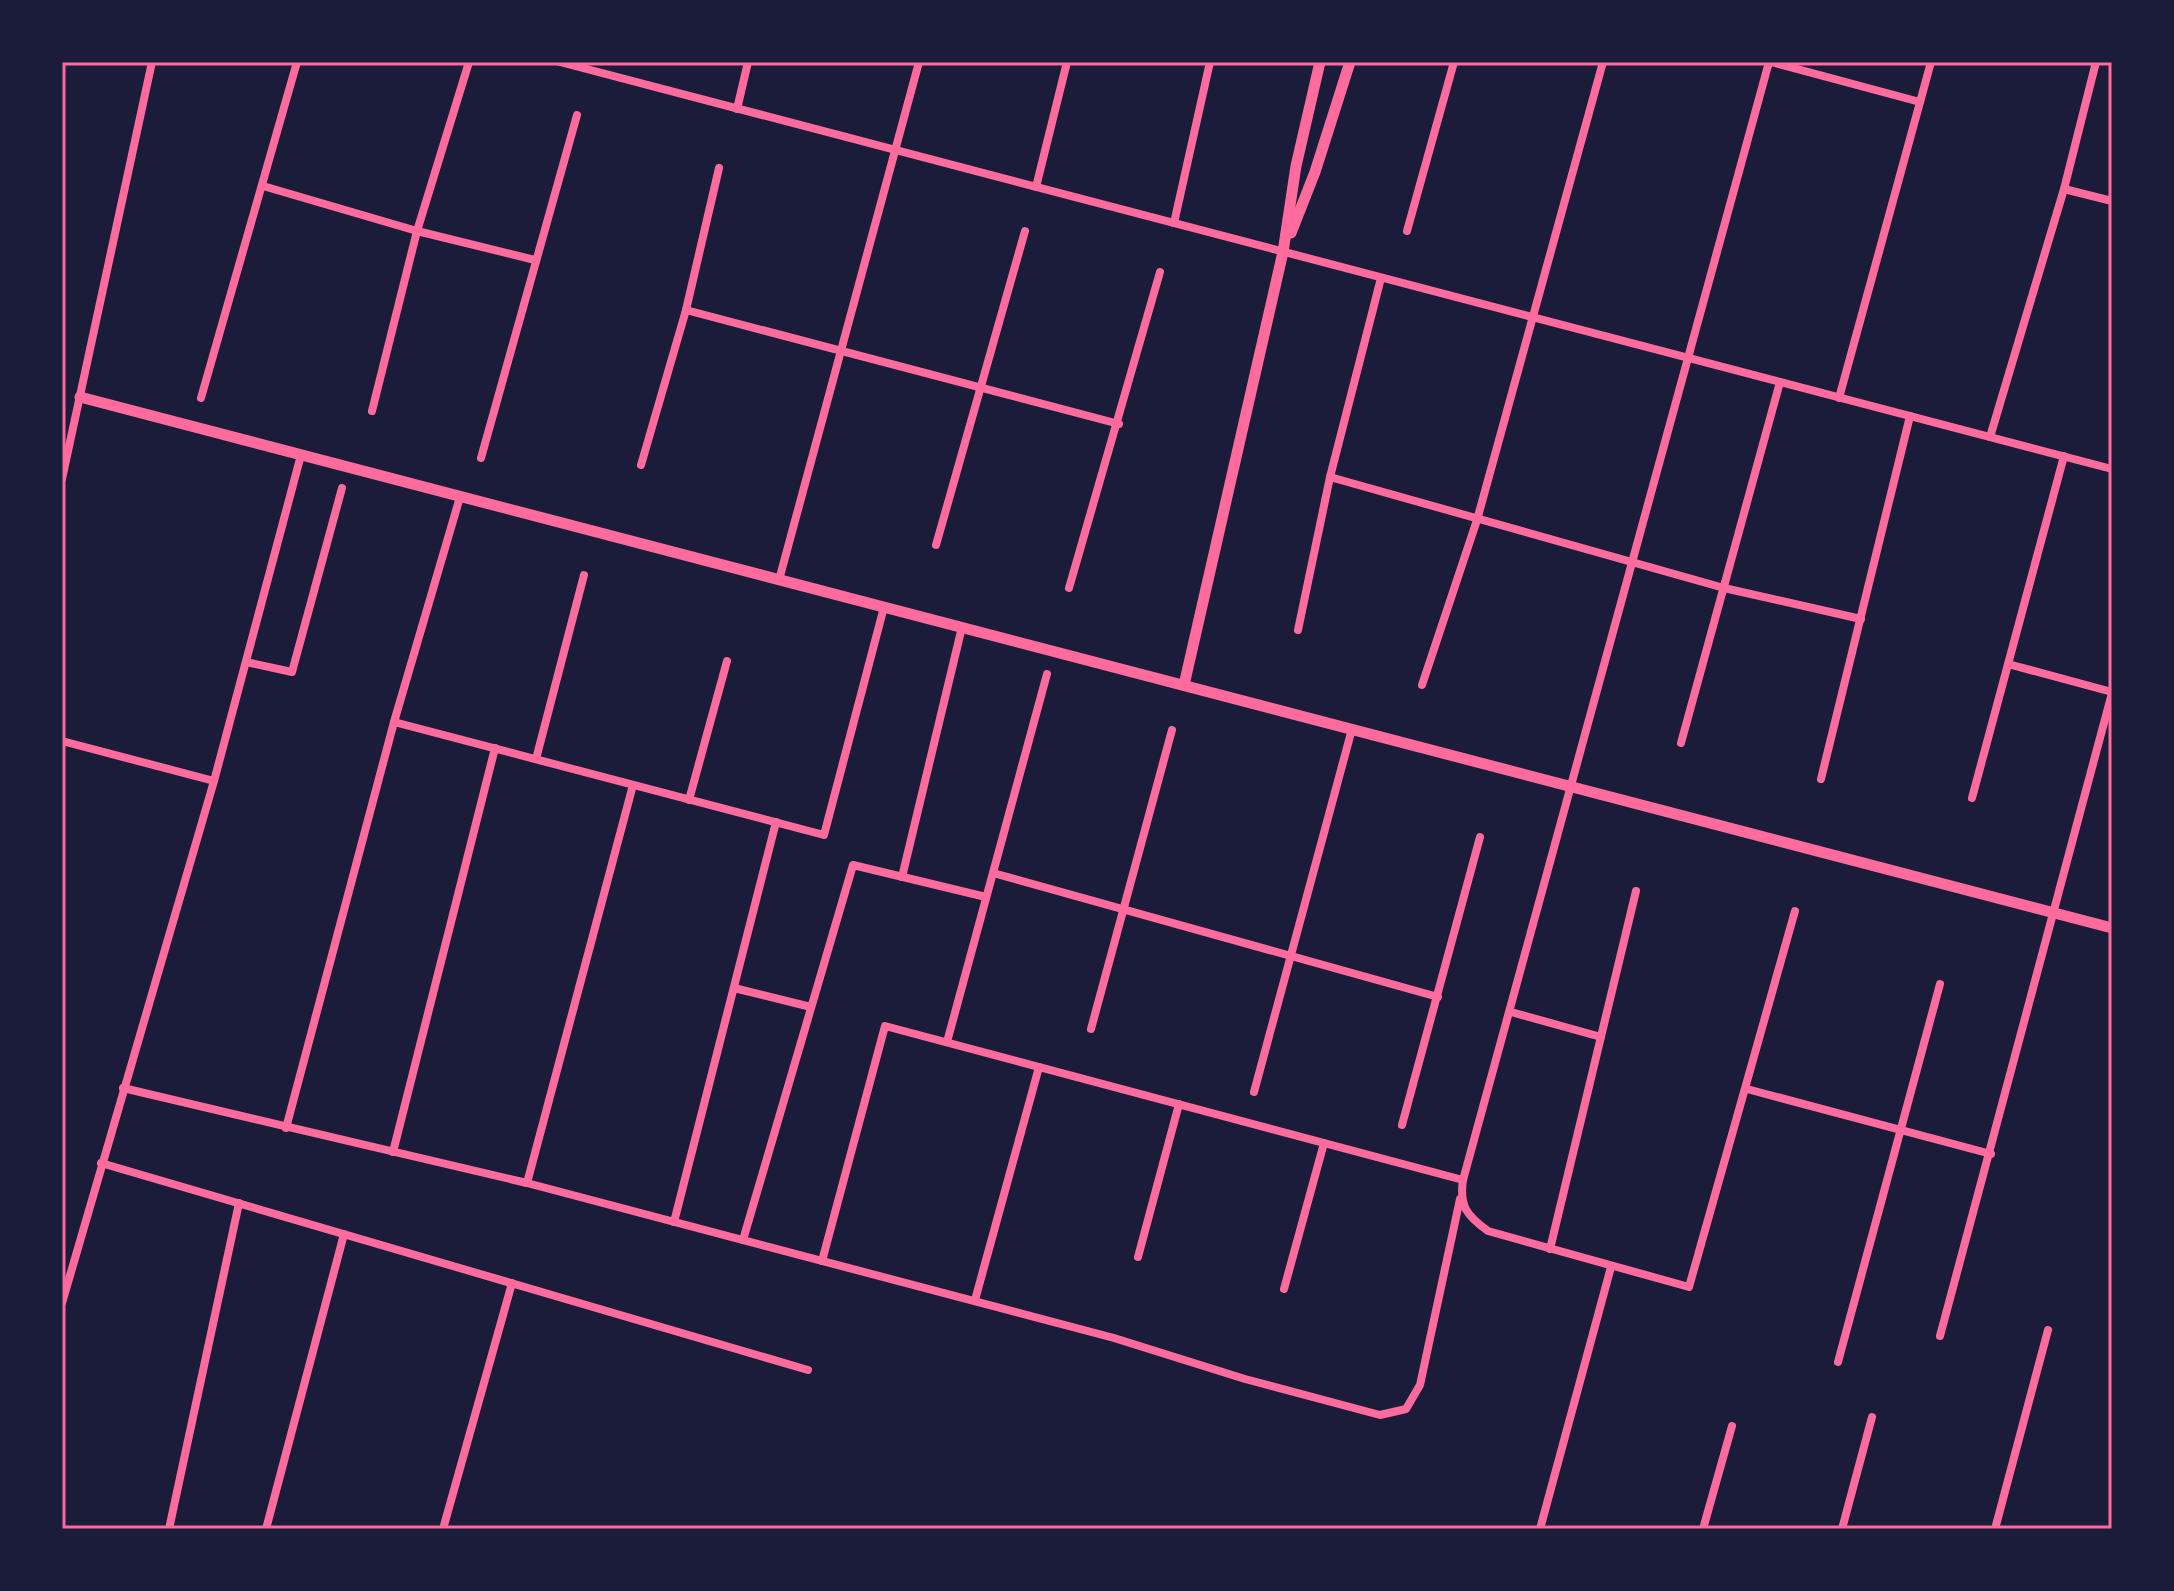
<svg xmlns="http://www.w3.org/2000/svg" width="2174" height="1591" font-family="'IBM Plex Sans',sans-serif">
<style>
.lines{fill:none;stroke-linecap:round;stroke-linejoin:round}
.minor{stroke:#ff6b9d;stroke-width:8}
.tertiary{stroke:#ff6b9d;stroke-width:11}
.neatline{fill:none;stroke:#ff6b9d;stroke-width:3}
</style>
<rect width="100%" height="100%" fill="#1b1b3a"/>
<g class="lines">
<!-- minor -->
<g class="minor">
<polyline points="560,62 2112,469"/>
<path d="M1769 62 1463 1180C1459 1206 1467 1216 1488 1231L1689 1287 1795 911"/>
<polyline points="1771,62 1920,102"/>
<polyline points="737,109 748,62"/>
<polyline points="263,186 417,231 535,260"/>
<polyline points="1036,187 1067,62"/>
<polyline points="2064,189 2112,201"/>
<polyline points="1174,223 1210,62"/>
<polyline points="1407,231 1454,62"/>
<polyline points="686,310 1119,424"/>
<polyline points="201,398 297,62"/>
<polyline points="1839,398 1931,62"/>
<polyline points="372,411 417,231 469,62"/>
<polyline points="1990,437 2064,189 2096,62"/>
<polyline points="481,458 577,115"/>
<polyline points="641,465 686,310 719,168"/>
<polyline points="1330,477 1724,588 1861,619"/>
<polyline points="62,479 152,62"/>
<polyline points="936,545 1025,231"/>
<polyline points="779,580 919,62"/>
<polyline points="1069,588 1160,272"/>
<polyline points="1298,630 1330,477 1381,278"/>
<polyline points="246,662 292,672 342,488"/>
<polyline points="2008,664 2112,692"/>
<polyline points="1422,685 1477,520 1603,62"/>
<polyline points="394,722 824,835 884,607"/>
<polyline points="62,741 214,781"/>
<polyline points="1681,743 1780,382"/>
<polyline points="536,759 584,575"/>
<polyline points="1821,779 1910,416"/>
<polyline points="1972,798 2064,456"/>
<polyline points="689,800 727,661"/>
<polyline points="993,873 1438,997"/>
<polyline points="902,877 962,627"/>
<polyline points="734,988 811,1007"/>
<polyline points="1511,1012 1601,1037"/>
<polyline points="1091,1029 1172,730"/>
<polyline points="947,1042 1047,674"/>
<polyline points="123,1088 527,1183 1114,1338 1245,1379 1380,1415 1406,1409 1420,1385 1460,1199"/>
<polyline points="1747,1089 1991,1154"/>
<polyline points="1254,1092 1352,729"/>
<polyline points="1402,1125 1480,837"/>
<polyline points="286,1128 394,722 460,497"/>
<polyline points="393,1152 495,748"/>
<polyline points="101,1163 808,1370"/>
<polyline points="527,1183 633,785"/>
<polyline points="674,1222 776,822"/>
<polyline points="743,1240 853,865 986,897"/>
<polyline points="1550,1249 1636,891"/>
<polyline points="1138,1257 1179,1104"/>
<polyline points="822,1261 885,1026 1463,1180"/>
<polyline points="1284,1289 1324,1143"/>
<polyline points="975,1300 1039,1067"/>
<polyline points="62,1303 214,781 301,455"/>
<polyline points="1940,1336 2112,693"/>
<polyline points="1838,1362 1940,984"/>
<polyline points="169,1529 239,1203"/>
<polyline points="266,1529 344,1234"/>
<polyline points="443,1529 512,1283"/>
<polyline points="1540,1529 1611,1267"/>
<polyline points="1703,1529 1732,1426"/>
<polyline points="1842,1529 1872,1417"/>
<polyline points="1995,1529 2048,1330"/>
</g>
<!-- tertiary -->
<g class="tertiary">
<polyline points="1291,233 1315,172 1350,62"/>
<polyline points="80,397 2112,928"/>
<polyline points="1184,685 1283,252 1296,166 1320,62"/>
</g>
</g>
<!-- border -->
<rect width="2174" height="1591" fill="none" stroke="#1b1b3a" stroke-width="128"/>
<rect x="64" y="64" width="2046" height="1463" class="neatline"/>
</svg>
